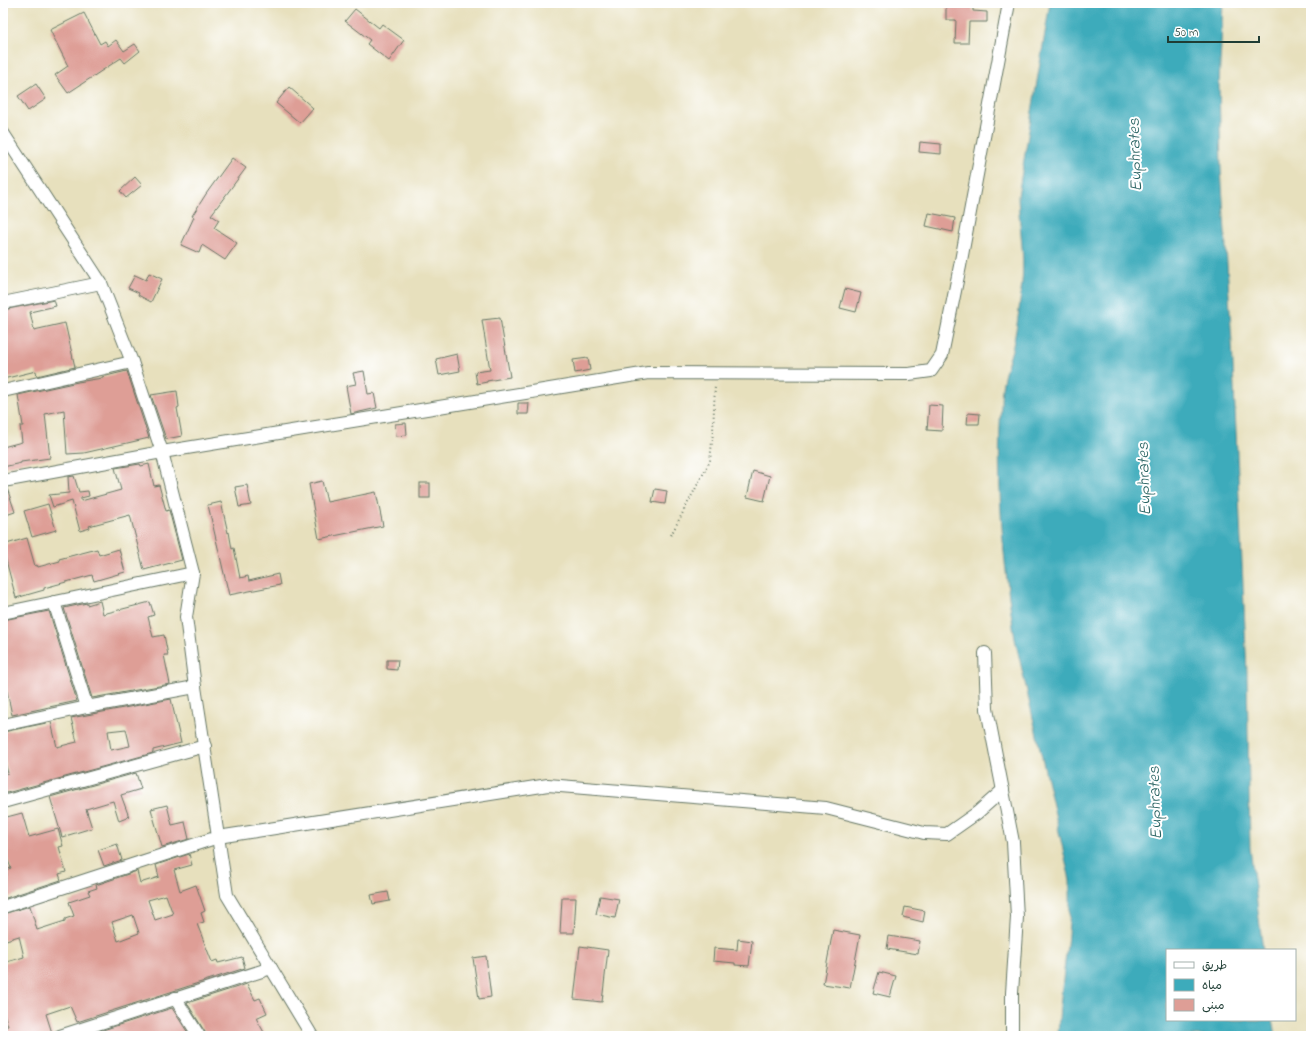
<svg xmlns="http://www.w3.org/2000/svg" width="1314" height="1039" font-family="'Indie Flower','Playpen Sans Arabic',sans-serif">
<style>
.water{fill:#3dabbb;stroke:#2e7478}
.building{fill:#de9e96;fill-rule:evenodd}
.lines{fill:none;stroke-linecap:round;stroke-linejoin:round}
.minor-casing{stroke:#657664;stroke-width:14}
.path{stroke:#657664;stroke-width:2;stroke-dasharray:1 3;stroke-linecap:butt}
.minor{stroke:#fff;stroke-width:12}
.labels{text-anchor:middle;stroke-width:4;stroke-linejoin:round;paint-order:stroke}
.water-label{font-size:17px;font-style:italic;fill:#2a6463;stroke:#fff}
</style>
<rect width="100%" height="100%" fill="#fff"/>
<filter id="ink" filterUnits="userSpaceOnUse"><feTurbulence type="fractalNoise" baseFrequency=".025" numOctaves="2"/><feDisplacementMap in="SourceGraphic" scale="8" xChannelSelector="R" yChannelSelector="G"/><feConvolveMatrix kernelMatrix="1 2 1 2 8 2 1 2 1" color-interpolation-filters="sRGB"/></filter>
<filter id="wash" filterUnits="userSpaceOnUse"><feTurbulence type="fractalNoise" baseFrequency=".012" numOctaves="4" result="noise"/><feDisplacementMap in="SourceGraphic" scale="16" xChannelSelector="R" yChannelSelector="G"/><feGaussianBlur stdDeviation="0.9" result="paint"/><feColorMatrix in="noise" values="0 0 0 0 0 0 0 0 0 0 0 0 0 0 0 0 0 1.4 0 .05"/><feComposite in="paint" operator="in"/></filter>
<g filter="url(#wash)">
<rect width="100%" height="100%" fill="#e7e0bd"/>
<!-- water -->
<path class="water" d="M1050 3H1223L1219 84 1221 169 1232 343 1247 673 1250 848 1263 950H1167V1020H1273L1276 1036H1058C1060 984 1072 932 1070 880L1015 639C1003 562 996 483 1001 406 1001 395 1002 383 1005 373 1008 362 1012 352 1014 341 1018 322 1020 302 1022 283 1025 254 1019 225 1018 196Z"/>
<g id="blocks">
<!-- building -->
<g class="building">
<polygon points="949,3 973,3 973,11 987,12 987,22 969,22 968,43 955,43 956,20 946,20 946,4"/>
<polygon points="355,9 379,28 382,24 404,40 389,61 367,44 370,40 345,21"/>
<polygon points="84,13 100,44 105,41 108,46 116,40 124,51 135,44 140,51 125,63 121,58 68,93 55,75 68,66 50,30"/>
<polygon points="36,84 46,99 28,111 18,96"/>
<polygon points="289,87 313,108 300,123 276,103"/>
<polygon points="920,142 941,144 941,154 919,152"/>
<polygon points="232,158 246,168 211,215 219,220 214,228 237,243 225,260 202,245 199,253 181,245 194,217 192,216 206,194"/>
<polygon points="135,177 142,185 126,198 120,191"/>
<polygon points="929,213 955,218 953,232 926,226"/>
<polygon points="149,273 162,279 151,302 138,295 139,293 128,288 135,275 146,280"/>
<polygon points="845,289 861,293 856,312 840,308"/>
<polygon points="54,300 56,306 30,312 34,330 65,323 75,367 37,376 36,371 3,379 3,310"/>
<polygon points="500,318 510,377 487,381 487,382 477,384 475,372 490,370 482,320"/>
<polygon points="457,354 460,371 439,375 436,359"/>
<polygon points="588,358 590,370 575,373 573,360"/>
<polygon points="127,371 149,438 84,453 67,454 64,410 45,414 50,458 21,462 21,463 3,467 3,447 22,442 20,426 23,426 18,395 78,382 102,378 102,377"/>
<polygon points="364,371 368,394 374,393 377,408 351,414 346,386 356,384 353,373"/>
<polygon points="177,391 179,407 177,408 182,436 166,439 151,395"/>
<polygon points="518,403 529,403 528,414 518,414"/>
<polygon points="929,405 943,406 942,431 927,430"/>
<polygon points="968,413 980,414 979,424 967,424"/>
<polygon points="406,423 407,435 396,436 395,424"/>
<polygon points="140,464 141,466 149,464 154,486 159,485 166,511 169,510 182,560 144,570 130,515 89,526 90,528 80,531 72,501 53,507 49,495 69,493 68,477 74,476 79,492 88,491 89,496 81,498 81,501 121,490 115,468"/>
<polygon points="753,471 770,476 764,501 747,497"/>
<polygon points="322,481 327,502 376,492 383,526 319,539 309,484"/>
<rect x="420" y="483" width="10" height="15"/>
<polygon points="247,485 251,505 239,507 235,487"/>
<polygon points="3,488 7,488 15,512 3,516"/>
<polygon points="655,489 667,491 665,504 652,502"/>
<polygon points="221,502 228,533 229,532 232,549 234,548 240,578 248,576 249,581 278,574 280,585 229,595 208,505"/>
<polygon points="48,504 56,530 32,537 24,511"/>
<polygon points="27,538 35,566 37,565 38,567 60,561 59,559 97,549 99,555 119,549 125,572 94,581 92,575 44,588 44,590 16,598 3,549 3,545"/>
<polygon points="100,601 103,614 150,602 154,615 148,617 153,637 164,635 168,655 164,655 170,684 92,698 64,608 87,603 87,605"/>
<polygon points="49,611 77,701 12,715 7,691 3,692 3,620"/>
<polygon points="387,660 398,660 397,670 387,669"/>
<path d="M171 699 181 743 153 750V753L3 794V774L8 773 3 756V732L51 722 57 747 77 742 71 718ZM126 729 130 746 111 750 108 731Z"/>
<polygon points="136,773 141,789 121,795 129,817 119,821 113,801 86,809 92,828 62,837 50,797"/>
<polygon points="167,805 172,825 185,822 189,839 162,847 151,809"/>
<polygon points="22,813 29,837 58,829 63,846 59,847 66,872 59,874 61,880 3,899 3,877 7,875 6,870 11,868 3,848 3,818"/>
<polygon points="117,844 122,860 104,866 98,850"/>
<path d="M189 854 192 865 174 870 180 891 196 885 205 911 201 913 204 922 197 924 212 962 217 960 218 963 242 957 245 968 77 1022 70 1006 46 1014 53 1036H3V1027L8 1026 3 1010V963L24 957 19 936 3 941V914L30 906 37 930 65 921V919L74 916 69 902 90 895 88 891 97 888 96 885 137 871 140 883 159 877 156 865ZM166 895 173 914 155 920 148 900ZM133 915 139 933 118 941 112 922Z"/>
<polygon points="388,892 390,901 373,904 371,895"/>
<polygon points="600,896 619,899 615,918 596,914"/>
<polygon points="562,898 576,898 574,933 560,933"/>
<polygon points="905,907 925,911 923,922 903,917"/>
<polygon points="833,930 860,935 850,988 823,984"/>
<polygon points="889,936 920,941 918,954 887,949"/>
<polygon points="738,939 752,941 749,966 735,965 735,963 713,961 714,948 737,950"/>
<polygon points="580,946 608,950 602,1002 574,999"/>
<polygon points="486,956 491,997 479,999 473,958"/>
<polygon points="879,972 896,976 890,997 873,993"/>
<polygon points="247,984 255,1000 260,998 267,1013 256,1018 266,1036 206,1036 205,1032 187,1003"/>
<polygon points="172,1008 190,1036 84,1036"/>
</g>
</g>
</g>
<g filter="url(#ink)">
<use href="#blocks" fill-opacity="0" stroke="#657664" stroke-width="1"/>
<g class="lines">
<!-- minor casing -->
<g class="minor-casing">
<g id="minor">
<polyline points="3,133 101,283 132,362 162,452 193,573 186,617 195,687 227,895 312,1036"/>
<polyline points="3,303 101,283"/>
<polyline points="3,391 132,362"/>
<polyline points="3,481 162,452 648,373 909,374 931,371 942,355 960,266 1009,3"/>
<polyline points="54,602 87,707"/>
<polyline points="3,613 193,573"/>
<polyline points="985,653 987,709 1013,842 1017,917 1012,993 1012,1036"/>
<polyline points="3,725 87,707 195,687"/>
<polyline points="3,802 205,746"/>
<polyline points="3,907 218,837 548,785 826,808 924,833 947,834 977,813 1003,790"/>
<polyline points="175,998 199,1036"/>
<polyline points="60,1036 271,968"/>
</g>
</g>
<!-- path -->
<polyline class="path" points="671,535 710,461 713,432 715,385"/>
<!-- minor -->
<use href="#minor" class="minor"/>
</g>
</g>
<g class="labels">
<!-- water labels -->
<g class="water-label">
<text transform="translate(1134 155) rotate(-92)" y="6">Euphrates</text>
<text transform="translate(1143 479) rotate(-92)" y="6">Euphrates</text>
<text transform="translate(1154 803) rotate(-92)" y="6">Euphrates</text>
</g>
</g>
<!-- margin -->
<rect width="1314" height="1039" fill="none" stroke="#fff" stroke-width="16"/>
<!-- legend -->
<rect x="1166" y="949" width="130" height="72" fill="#ffffff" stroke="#a5b1ae"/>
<rect x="1174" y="962" width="20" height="6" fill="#ffffff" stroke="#a5b1ae"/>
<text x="1202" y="969" font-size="12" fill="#1f3d34">طريق</text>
<rect x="1174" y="979" width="20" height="12" fill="#3dabbb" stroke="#a5b1ae"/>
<text x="1202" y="989" font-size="12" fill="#1f3d34">مياه</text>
<rect x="1174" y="999" width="20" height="12" fill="#de9e96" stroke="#a5b1ae"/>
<text x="1202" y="1009" font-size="12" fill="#1f3d34">مبنى</text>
<!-- scale -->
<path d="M1168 36v6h91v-6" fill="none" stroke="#1f3d34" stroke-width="2"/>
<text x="1174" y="36" font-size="12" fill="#1f3d34" stroke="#ffffff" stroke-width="3" paint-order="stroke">50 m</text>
</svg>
